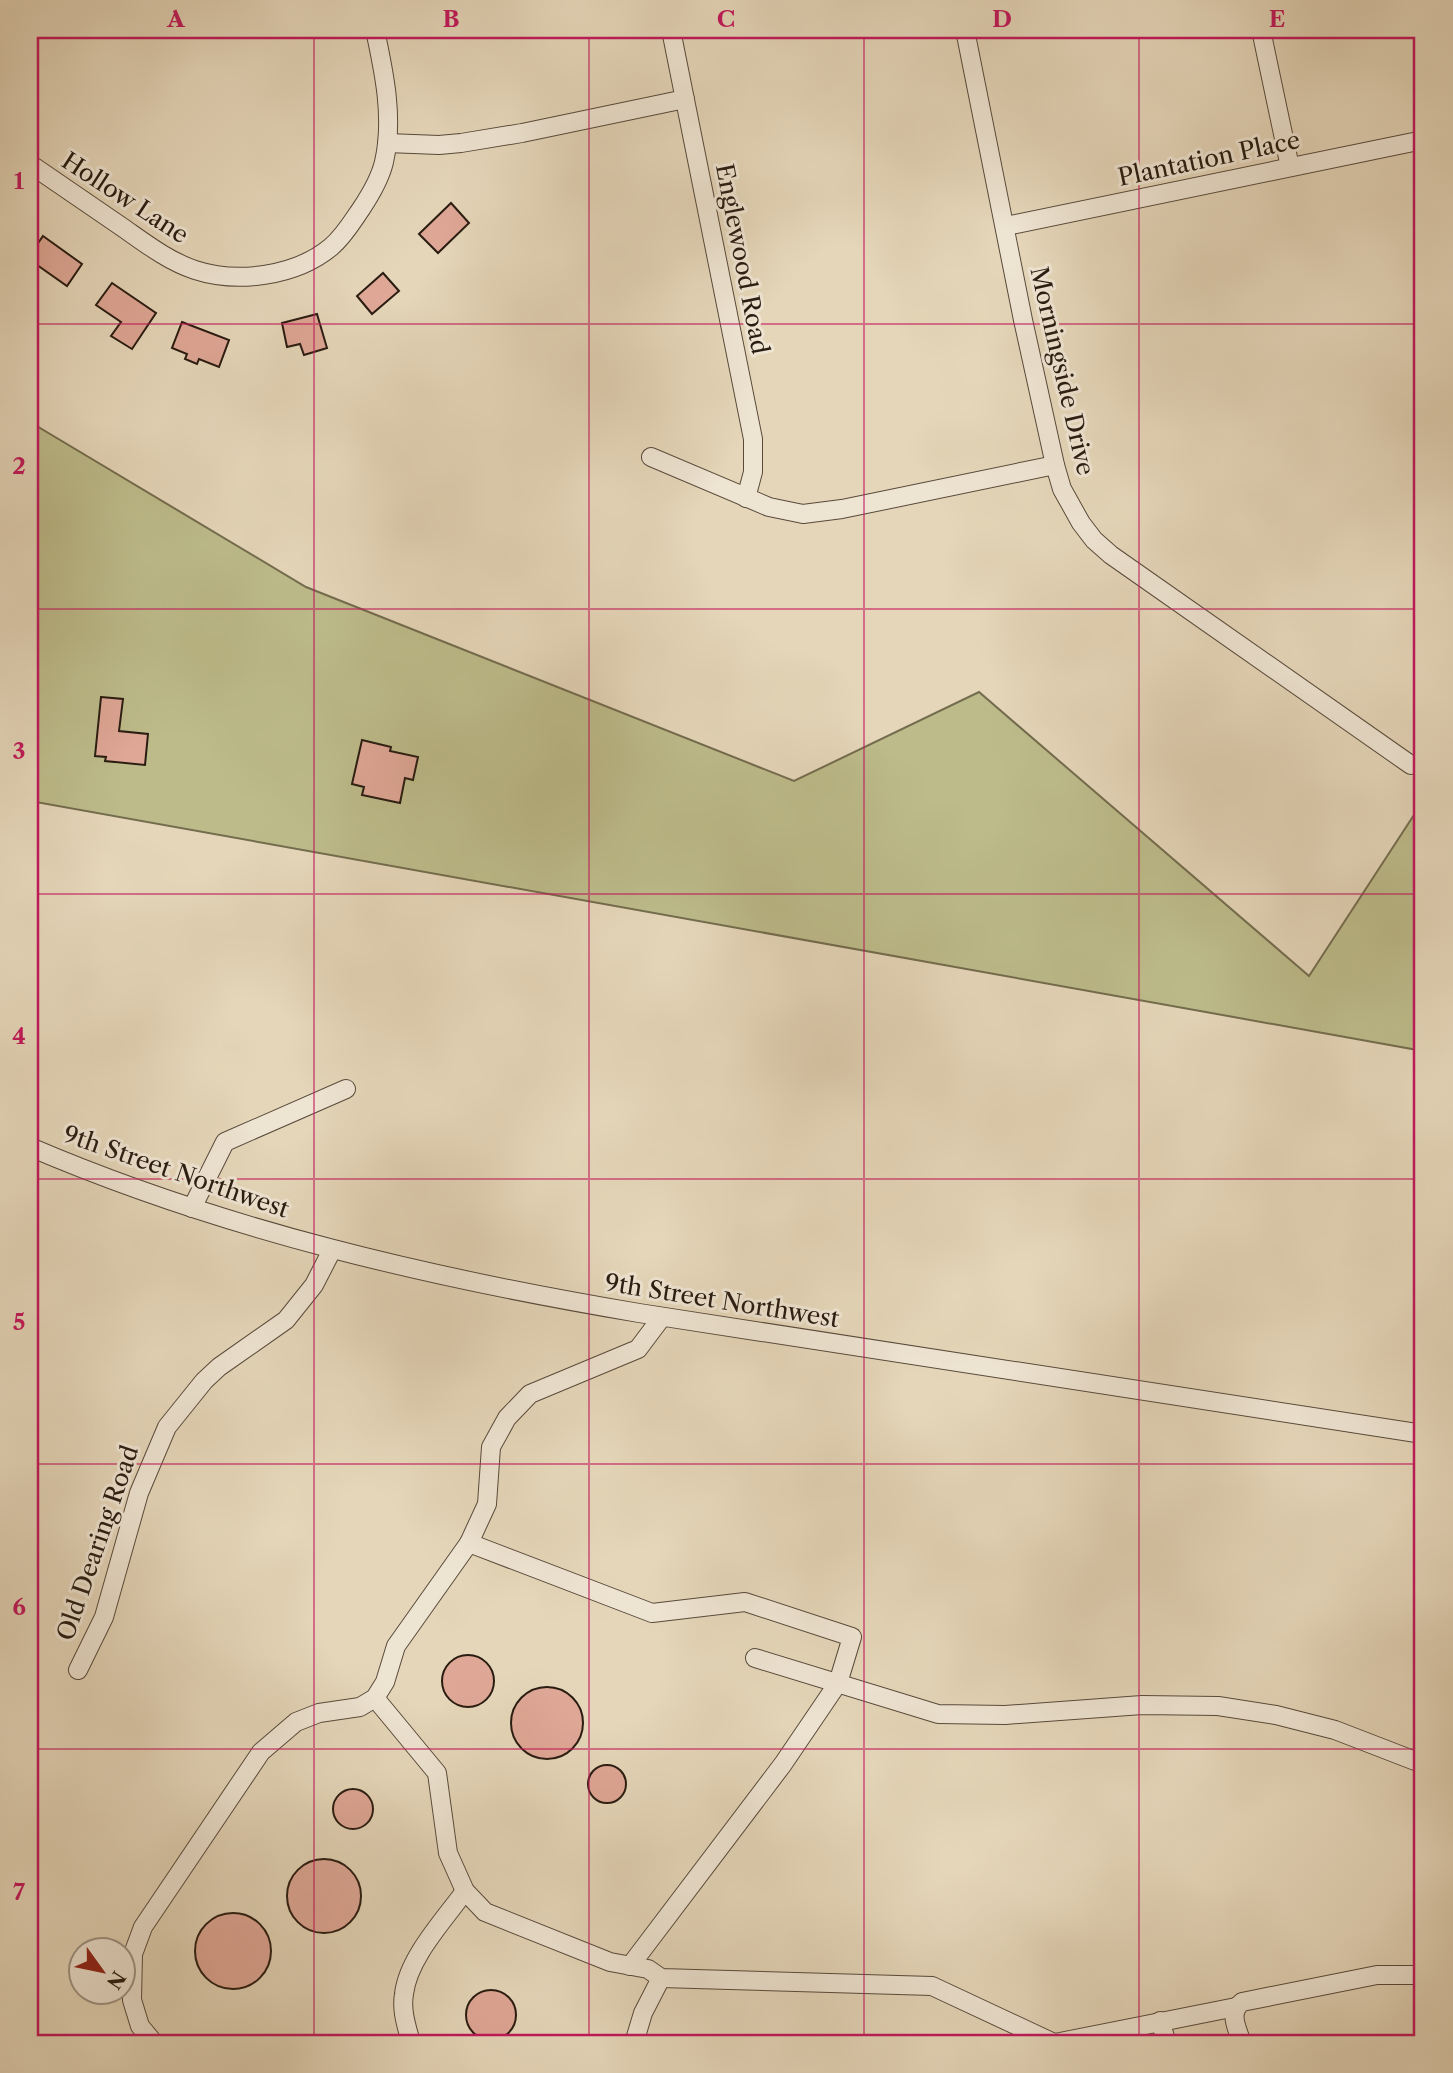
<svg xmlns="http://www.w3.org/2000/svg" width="1453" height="2073" font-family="'Libre Caslon Text',serif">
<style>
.green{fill:#bdbb8a;stroke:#736c4e;stroke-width:2}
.building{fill:#dfa796;stroke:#291c11;stroke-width:2}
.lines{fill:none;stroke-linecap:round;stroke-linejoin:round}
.minor-casing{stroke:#584a3b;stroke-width:20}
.minor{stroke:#eee4d2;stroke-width:18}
.grid{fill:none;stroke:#c2185b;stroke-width:2;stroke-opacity:0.55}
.labels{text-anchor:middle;stroke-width:6;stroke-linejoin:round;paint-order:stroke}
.street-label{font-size:24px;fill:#291c11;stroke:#eee4d2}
.neatline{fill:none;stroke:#c2185b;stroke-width:2.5}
.grid-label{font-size:23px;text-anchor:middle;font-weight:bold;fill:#c2185b}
</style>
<rect width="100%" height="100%" fill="#e5d6b9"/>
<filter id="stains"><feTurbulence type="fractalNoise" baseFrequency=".00286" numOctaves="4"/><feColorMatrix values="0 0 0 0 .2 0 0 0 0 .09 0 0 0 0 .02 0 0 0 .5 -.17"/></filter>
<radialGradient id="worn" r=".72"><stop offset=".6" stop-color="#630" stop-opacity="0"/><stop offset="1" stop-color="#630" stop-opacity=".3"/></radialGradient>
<!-- green -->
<polygon class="green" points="30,422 306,587 794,781 979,692 1309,976 1423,801 1423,1051 30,801"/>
<!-- building -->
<g class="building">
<polygon points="451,203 469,223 438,253 419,234"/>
<polygon points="43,236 82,264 67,286 30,260 30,255"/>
<polygon points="383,273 399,291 372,314 357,296"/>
<polygon points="112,283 156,313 132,349 111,336 121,322 96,305"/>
<polygon points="317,314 327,348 304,355 300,344 287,347 282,323"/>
<polygon points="182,322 229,340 219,367 199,359 197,364 185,359 187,354 172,348"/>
<polygon points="101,697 123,699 119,731 148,734 145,765 105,761 106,757 95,756"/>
<polygon points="362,740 391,747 390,751 418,757 413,780 405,778 400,803 362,795 364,787 352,784"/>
<circle cx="468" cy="1681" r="26"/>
<circle cx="547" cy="1723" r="36"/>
<circle cx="607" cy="1784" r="19"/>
<circle cx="353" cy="1809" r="20"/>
<circle cx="324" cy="1896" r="37"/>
<circle cx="233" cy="1951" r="38"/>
<circle cx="491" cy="2015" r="25"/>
<polygon points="918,2037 926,2039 930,2043 908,2043"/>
</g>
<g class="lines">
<!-- minor casing -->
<g class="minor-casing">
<g id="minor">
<polyline points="671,30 753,439 753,472 746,498"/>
<polyline points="965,30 1023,320 1055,465 1062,489 1081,523 1094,540 1111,555 1411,765"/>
<polyline points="1261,30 1290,167"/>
<polyline points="387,143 439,145 461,143 522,133 685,99"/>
<path d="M30 164C61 185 91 206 122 227 145 243 168 261 195 270 238 284 296 276 331 247 344 236 352 222 361 209 371 194 380 179 384 162 394 118 384 72 375 30"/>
<polyline points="1006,226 1423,140"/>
<polyline points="651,457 769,507 803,514 842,509 1055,465"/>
<path d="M30 1147C224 1230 431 1278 639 1313L1423 1434"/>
<polyline points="192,1208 225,1142 346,1089"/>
<polyline points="469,1543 487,1504 491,1447 507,1418 530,1394 638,1349 662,1317"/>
<polyline points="755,1658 938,1714 1005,1715 1142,1705 1218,1706 1276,1715 1335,1730 1423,1764"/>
<polyline points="78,1670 104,1617 139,1493 167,1427 204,1381 219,1367 286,1320 314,1285 332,1250"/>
<polyline points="375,1698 437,1773 448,1853 465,1891 485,1912 610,1962 648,1969 661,1978 932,1986 1054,2043"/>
<polyline points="1160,2021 1167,2043"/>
<polyline points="154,2043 140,2026 132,2000 133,1954 143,1927 261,1752 296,1722 319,1713 360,1707 375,1698 385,1682 396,1646 469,1543 652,1613 745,1602 852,1637 838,1683 783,1764 630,1966"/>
<path d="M411 2043C407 2027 401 2011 404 1994 408 1958 444 1920 465 1891"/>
<polyline points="634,2043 643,2013 661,1978"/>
<polyline points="1055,2043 1236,2007"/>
<path d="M1242 2043C1237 2028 1228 2013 1242 2002L1377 1975H1423"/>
</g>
</g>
<!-- minor -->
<use href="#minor" class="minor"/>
</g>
<!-- grid -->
<path class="grid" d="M314 30V2043M589 30V2043M864 30V2043M1139 30V2043M30 324H1423M30 609H1423M30 894H1423M30 1179H1423M30 1464H1423M30 1749H1423"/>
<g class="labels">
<!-- street labels -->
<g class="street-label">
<text transform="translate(1209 159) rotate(-12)" y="8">Plantation Place</text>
<text transform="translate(125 198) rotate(33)" y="8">Hollow Lane</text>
<text transform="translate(742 259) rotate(79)" y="8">Englewood Road</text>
<text transform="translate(1062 371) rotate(77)" y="8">Morningside Drive</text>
<text transform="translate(176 1172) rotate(19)" y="8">9th Street Northwest</text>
<text transform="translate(722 1301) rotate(9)" y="8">9th Street Northwest</text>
<text transform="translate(98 1543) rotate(-71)" y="8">Old Dearing Road</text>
</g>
</g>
<!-- margin -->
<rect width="1453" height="2073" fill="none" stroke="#e5d6b9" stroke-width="77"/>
<!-- north arrow -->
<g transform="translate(102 1971) rotate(123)"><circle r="33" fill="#eee4d2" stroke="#9f9485" stroke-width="2"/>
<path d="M0-5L12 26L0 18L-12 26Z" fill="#8f2418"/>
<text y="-10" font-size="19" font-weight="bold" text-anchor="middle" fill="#291c11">N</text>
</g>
<rect x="38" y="38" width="1376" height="1997" class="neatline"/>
<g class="grid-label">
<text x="176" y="27">A</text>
<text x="451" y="27">B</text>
<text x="726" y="27">C</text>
<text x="1002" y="27">D</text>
<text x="1277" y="27">E</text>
<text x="19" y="189">1</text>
<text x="19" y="474">2</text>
<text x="19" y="759">3</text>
<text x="19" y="1044">4</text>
<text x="19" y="1330">5</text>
<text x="19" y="1615">6</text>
<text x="19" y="1900">7</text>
</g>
<rect width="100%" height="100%" filter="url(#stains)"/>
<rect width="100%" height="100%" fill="url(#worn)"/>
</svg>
